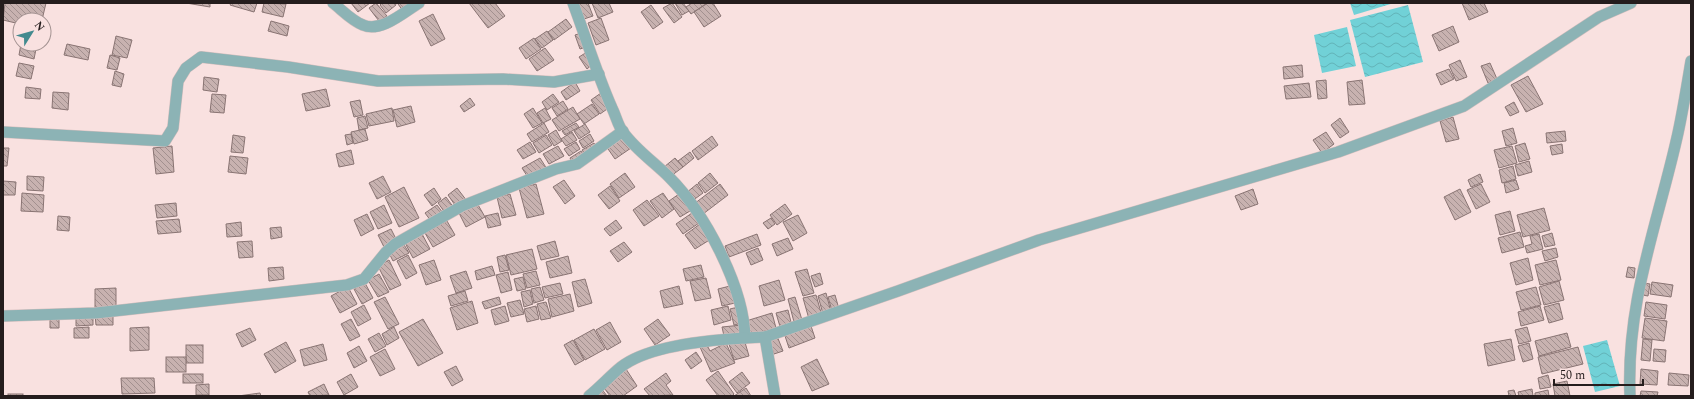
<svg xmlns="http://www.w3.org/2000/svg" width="1694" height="399" font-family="Spectral,serif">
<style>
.water{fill:url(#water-waves)}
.building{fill:url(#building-back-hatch);stroke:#897473}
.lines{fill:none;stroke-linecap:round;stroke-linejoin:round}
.minor-casing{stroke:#d3bebd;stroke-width:12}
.minor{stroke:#8cb3b5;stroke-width:11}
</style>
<defs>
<pattern id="water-waves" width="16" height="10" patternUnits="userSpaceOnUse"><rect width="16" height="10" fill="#71d1d7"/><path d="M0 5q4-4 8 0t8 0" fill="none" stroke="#62b3b8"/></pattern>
<pattern id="building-back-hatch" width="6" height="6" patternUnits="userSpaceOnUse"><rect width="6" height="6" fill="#c8b2b0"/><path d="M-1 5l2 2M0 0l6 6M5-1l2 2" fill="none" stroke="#a2908f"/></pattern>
</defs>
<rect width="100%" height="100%" fill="#f9e1e0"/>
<!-- water -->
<g class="water">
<polygon points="1350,3 1394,3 1354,15"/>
<polygon points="1408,5 1423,62 1365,77 1350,20"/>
<polygon points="1347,27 1356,66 1322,73 1314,35"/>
<polygon points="1607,340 1620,386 1595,392 1583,346"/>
</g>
<!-- building -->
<g class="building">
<polygon points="5,3 46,3 42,20 20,20 20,24 3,20"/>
<polygon points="186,3 210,3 210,7"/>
<polygon points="231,3 257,3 254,12 230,5"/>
<polygon points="264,3 286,4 283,17 262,12"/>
<polygon points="351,3 370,3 358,12"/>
<polygon points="376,3 387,16 379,21 369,8"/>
<polygon points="382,3 395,3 396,5 386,13 380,5"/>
<polygon points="400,3 413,3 403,11 398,4"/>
<polygon points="469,3 495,3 505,16 488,28"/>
<polygon points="578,3 588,3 593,16 584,19"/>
<polygon points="592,3 609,3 613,12 598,18"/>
<polygon points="672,3 682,17 674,23 663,8"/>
<polygon points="675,3 683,3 689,11 682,15"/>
<polygon points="692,3 707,3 691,14 686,7"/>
<polygon points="708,3 713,3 721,16 704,27 694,12"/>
<polygon points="1462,3 1484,3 1488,12 1469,20"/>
<polygon points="651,5 663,22 653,29 641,12"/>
<polygon points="433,14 445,39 431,46 419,21"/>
<polygon points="601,18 609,40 596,45 588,23"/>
<polygon points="566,19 572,27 554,40 548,32"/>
<polygon points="271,21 289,26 287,36 268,31"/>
<polygon points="1453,26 1459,42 1439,51 1432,35"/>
<polygon points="547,31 553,40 542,48 535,39"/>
<polygon points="581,33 586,47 580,49 575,35"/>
<polygon points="116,36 132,40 127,58 112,55"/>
<polygon points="534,38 541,49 526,59 519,48"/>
<polygon points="21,44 37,44 34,59 19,55"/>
<polygon points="67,44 90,49 88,60 64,55"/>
<polygon points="545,48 554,60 537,71 529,59"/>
<polygon points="587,52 594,63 587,69 579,57"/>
<polygon points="110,55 120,58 117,70 107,68"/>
<polygon points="1460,60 1467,77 1456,81 1449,65"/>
<polygon points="19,63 34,66 31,79 16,76"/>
<polygon points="1490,63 1497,79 1488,83 1481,66"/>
<polygon points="1302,65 1303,77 1284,79 1283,67"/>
<polygon points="1449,69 1454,79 1441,85 1436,74"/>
<polygon points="115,71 124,74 121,87 112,85"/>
<polygon points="1528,76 1543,104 1526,112 1511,85"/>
<polygon points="204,77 219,79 217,92 203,90"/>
<polygon points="1326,80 1327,98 1318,99 1316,81"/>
<polygon points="1362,80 1365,104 1349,105 1347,82"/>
<polygon points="575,82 580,91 566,100 561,92"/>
<polygon points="1309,83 1311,97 1286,99 1284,86"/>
<polygon points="26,87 41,89 40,99 25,98"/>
<polygon points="326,89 330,106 306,111 302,94"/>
<polygon points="53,92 69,93 68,110 52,108"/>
<polygon points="601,93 610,107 600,114 591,100"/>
<polygon points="212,94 226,95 224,113 210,112"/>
<polygon points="553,94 559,102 547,110 542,102"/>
<polygon points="470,98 475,105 464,112 460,106"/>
<polygon points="360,100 363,115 354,117 350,102"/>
<polygon points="563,101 568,109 557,116 552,108"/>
<polygon points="1514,102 1519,112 1510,116 1505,107"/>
<polygon points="592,104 599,114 584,124 577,114"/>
<polygon points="411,106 415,122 397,127 393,110"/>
<polygon points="573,107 580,119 559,131 552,120"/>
<polygon points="392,108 394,121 369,126 366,114"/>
<polygon points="533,108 542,123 533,128 524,114"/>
<polygon points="545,108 551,119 543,123 537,113"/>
<polygon points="365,116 368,128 359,130 357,118"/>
<polygon points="1453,117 1459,139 1446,142 1440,121"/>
<polygon points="1340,118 1349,132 1340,138 1331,125"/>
<polygon points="544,123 549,132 532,142 527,134"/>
<polygon points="576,123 579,127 565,135 562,131"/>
<polygon points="585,124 590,132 579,139 574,131"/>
<polygon points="1513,128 1517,143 1506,146 1502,131"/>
<polygon points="365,129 368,140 354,144 351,132"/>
<polygon points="556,130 562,141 554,146 548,135"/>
<polygon points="1565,131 1566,141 1547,143 1546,133"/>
<polygon points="572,132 577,140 566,146 561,139"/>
<polygon points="1326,132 1334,144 1322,153 1313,140"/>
<polygon points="351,134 353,143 347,145 345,135"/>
<polygon points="590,134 594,141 583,148 579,141"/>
<polygon points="233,135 245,137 243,153 231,152"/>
<polygon points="546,135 552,145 539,153 533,143"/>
<polygon points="622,135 631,148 615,159 606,146"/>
<polygon points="712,136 718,145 698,160 692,151"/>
<polygon points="530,142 536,152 523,159 517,150"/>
<polygon points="576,142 580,149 569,156 564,149"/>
<polygon points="594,143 597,149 586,156 582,150"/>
<polygon points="1525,143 1530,159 1519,162 1515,146"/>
<polygon points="1562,144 1563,153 1552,155 1550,146"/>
<polygon points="172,146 174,172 156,174 153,148"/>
<polygon points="558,146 564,156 549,164 543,154"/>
<polygon points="1512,146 1517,163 1499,168 1494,150"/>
<polygon points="3,148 9,148 7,166 3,166"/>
<polygon points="351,150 354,164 339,167 336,154"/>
<polygon points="581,151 585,157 573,164 570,158"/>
<polygon points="690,152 694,158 683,167 678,161"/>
<polygon points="230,156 248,158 246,174 228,172"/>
<polygon points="540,158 547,169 529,179 522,168"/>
<polygon points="675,158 683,167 671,176 664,167"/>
<polygon points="1529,161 1532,172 1518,176 1515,165"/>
<polygon points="1513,166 1516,179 1502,183 1499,170"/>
<polygon points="625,173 635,187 619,198 610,184"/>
<polygon points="710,173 718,183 705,193 698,183"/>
<polygon points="1480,174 1483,182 1471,187 1468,180"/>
<polygon points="27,176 44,177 43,191 27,190"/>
<polygon points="383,176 391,192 377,199 369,183"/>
<polygon points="564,180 575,196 565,204 553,187"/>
<polygon points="1516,180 1519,189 1506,193 1504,183"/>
<polygon points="3,181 16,182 15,195 3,195"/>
<polygon points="536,184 544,214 527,218 519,188"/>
<polygon points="697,184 703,193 692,201 686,193"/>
<polygon points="720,184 728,195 703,214 694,204"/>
<polygon points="1481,184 1490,202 1476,209 1467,190"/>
<polygon points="610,186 620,201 609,209 598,195"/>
<polygon points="404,187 419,218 399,227 385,197"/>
<polygon points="434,188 441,199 432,206 424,195"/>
<polygon points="457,188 467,201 457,208 448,195"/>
<polygon points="1253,189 1258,204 1241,210 1235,196"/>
<polygon points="1460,189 1471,212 1455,220 1444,197"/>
<polygon points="22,193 44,195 43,212 21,211"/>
<polygon points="663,193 674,209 662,218 650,201"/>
<polygon points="510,194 516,215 502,218 497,197"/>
<polygon points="679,194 690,211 680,217 669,201"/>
<polygon points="446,197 454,208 446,214 438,203"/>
<polygon points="647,200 659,216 644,226 633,210"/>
<polygon points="176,203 177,216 157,218 155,205"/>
<polygon points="477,203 485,217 466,227 459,213"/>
<polygon points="785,204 792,214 777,225 770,215"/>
<polygon points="384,205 392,223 378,229 370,212"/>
<polygon points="437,205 443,213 431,221 425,213"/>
<polygon points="1544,208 1550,230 1523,237 1517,215"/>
<polygon points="1510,211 1515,231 1500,235 1495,215"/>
<polygon points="498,213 501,225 488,228 485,216"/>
<polygon points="692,213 699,223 683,234 676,224"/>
<polygon points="367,214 374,229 361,236 354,220"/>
<polygon points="798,215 807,233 793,241 783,222"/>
<polygon points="58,216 70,217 69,231 57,230"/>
<polygon points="771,218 775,224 768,229 763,223"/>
<polygon points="179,219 181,232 158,234 156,221"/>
<polygon points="616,220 622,228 610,236 604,229"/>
<polygon points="447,221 455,235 433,247 425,233"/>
<polygon points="241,222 242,236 227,237 226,224"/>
<polygon points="700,224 711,239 695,249 685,235"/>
<polygon points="281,227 282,237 271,239 270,228"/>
<polygon points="391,229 397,241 384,247 378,235"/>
<polygon points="421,232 430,249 413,258 404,241"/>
<polygon points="1520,232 1524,247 1502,253 1498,238"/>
<polygon points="1552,233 1555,245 1545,247 1542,236"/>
<polygon points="757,234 761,245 729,257 725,246"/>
<polygon points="1539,234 1543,249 1527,253 1525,246 1532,244 1530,236"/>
<polygon points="788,238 793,249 777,256 772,244"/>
<polygon points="252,241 253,257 239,258 237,242"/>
<polygon points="555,241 559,256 541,260 537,246"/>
<polygon points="624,242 632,252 618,262 610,251"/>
<polygon points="403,243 409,253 393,261 388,251"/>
<polygon points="758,248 763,260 751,265 746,253"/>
<polygon points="1556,248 1558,257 1545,261 1542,251"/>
<polygon points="532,249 537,269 511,275 506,255"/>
<polygon points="408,255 417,273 406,279 397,261"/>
<polygon points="505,255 509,270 500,272 497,257"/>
<polygon points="568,256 572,273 550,278 546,262"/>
<polygon points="1528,258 1533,280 1516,285 1510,263"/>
<polygon points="389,260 401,285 390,290 378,266"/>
<polygon points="434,260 441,280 426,285 419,265"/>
<polygon points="1556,260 1561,280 1540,285 1535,265"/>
<polygon points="701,265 704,277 686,281 683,269"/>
<polygon points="492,266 495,275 477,280 475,271"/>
<polygon points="283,267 284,279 269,281 268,268"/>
<polygon points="1628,267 1635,268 1634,278 1626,277"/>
<polygon points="807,269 814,293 803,296 795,272"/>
<polygon points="466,271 472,288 456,293 450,276"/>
<polygon points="536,271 540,285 527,288 523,274"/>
<polygon points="508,272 512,290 501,293 496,275"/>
<polygon points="820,273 823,284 815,287 811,276"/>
<polygon points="379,274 389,292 378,297 368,280"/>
<polygon points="523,277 526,289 517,291 514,279"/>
<polygon points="706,278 711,298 695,301 690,281"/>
<polygon points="585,279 592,303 578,307 572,282"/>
<polygon points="779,280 785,300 764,306 759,286"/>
<polygon points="1559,281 1564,300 1544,305 1539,287"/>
<polygon points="1652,282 1673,285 1671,297 1650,294"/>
<polygon points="365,283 373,298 362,304 354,289"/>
<polygon points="560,283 563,294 545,298 542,287"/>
<polygon points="1644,283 1650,284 1648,296 1642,295"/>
<polygon points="679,286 683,304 664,308 660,291"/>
<polygon points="730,286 735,303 722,306 718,289"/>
<polygon points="348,287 357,304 340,313 331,296"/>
<polygon points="540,287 544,300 534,303 531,289"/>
<polygon points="1536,287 1541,305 1521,310 1516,292"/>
<polygon points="116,288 116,307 95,308 95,289"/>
<polygon points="530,290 533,304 524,307 521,292"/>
<polygon points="465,291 468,301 451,306 448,296"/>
<polygon points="826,293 831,312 823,314 818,296"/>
<polygon points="570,294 574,311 552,317 548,299"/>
<polygon points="816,295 822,316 809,319 803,298"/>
<polygon points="835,295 839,309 832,311 828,297"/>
<polygon points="385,297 399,324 388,329 374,302"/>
<polygon points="499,297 501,304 485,309 482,302"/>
<polygon points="795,297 802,320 794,322 788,299"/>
<polygon points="520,300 524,314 511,317 507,303"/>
<polygon points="472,301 478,323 457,330 450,308"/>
<polygon points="546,302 551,318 541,320 537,304"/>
<polygon points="1646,302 1667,305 1665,319 1644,316"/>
<polygon points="1559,303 1563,319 1549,323 1544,307"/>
<polygon points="364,305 371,319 358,326 351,312"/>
<polygon points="505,306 509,321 495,325 491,310"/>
<polygon points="536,306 539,319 527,322 524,309"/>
<polygon points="728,306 731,320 714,325 711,310"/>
<polygon points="1540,306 1544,320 1521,326 1518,312"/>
<polygon points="738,307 742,323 734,325 730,309"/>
<polygon points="788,310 792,326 781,330 776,313"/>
<polygon points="772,313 776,328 750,335 746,321"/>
<polygon points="76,315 93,315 93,325 76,326"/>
<polygon points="95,315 113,315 113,325 96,325"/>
<polygon points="59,316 59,328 50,328 50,317"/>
<polygon points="1645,318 1667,321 1664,341 1642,338"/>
<polygon points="351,319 360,336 350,341 341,324"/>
<polygon points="423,319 443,353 418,366 399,332"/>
<polygon points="658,319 670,335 655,345 644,329"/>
<polygon points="610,322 621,342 607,350 596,330"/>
<polygon points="810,323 815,338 789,348 784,333"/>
<polygon points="742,325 744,334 724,336 722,327"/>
<polygon points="89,327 89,338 74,338 74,328"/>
<polygon points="149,327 149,350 130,351 130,328"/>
<polygon points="394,327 399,338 387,345 382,334"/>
<polygon points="1527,327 1531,341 1519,344 1515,330"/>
<polygon points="250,328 256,340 242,347 236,334"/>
<polygon points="594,329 605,349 585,360 574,340"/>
<polygon points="379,333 386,346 375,352 368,339"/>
<polygon points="1567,333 1571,347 1539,356 1535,341"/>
<polygon points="777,336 783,351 774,354 769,339"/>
<polygon points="744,339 749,356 734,360 729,344"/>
<polygon points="1511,339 1515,360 1488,366 1484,344"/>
<polygon points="1643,339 1652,340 1650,361 1641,360"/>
<polygon points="573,340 584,360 575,365 564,345"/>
<polygon points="286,342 296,361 275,373 264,354"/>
<polygon points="726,343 735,363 711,372 700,347 707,345 710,351"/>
<polygon points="1529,343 1533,359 1523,362 1518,346"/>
<polygon points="323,344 327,360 304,366 300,350"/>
<rect x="186" y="345" width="17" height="18"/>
<polygon points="359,346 367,361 354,368 347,353"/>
<polygon points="1578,347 1583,364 1542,374 1538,357"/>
<polygon points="385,349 395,369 380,376 370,357"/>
<polygon points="1654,349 1666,350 1665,362 1653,361"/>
<polygon points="696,352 702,361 691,369 685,360"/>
<rect x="166" y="357" width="20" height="15"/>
<polygon points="817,359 829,384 812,391 801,367"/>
<polygon points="456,366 463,380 452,386 444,372"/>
<polygon points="626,369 637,386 623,396 610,396 602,385"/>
<polygon points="1641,369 1658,371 1657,385 1640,384"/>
<polygon points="718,371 734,394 732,396 718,396 706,380"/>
<polygon points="742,372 750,383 737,393 729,382"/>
<polygon points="666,373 671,381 666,385 673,395 650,396 644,389"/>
<polygon points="1669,373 1689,375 1688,386 1668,385"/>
<rect x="183" y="374" width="20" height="9"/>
<polygon points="351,374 358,387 344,395 337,382"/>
<polygon points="1548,375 1551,387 1540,389 1538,378"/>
<polygon points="121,378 154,378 155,393 122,394"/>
<polygon points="1567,381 1570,396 1555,396 1553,384"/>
<polygon points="209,384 209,395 196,395 196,385"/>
<polygon points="324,384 329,395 310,396 308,392"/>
<polygon points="601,388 607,396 591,396"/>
<polygon points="746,388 751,396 734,396"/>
<polygon points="1532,389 1533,396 1519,396 1518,392"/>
<polygon points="1514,390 1516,396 1509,396 1508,391"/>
<polygon points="1548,390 1549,396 1535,396 1535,393"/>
<polygon points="1641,391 1658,392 1657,396 1640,396"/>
<polygon points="260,393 261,396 238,396"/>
<rect x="8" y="394" width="15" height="2"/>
</g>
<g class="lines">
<!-- minor casing -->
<g class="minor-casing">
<g id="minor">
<path d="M333 3C342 10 352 21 363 25 381 33 404 12 419 3"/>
<path d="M573 3C586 38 597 74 612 108 616 116 618 126 623 132 636 150 654 162 669 177 705 213 744 287 745 338L765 337 898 291 1039 240 1338 152 1464 106 1599 17 1631 3"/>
<polyline points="3,132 165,141 173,128 178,81 186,68 201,57 288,67 378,81 503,79 554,82 599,74"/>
<polyline points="3,316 96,313 347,285 364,279 386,252 395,244 462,206 556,169 577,164 623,131"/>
<polyline points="765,337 775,396"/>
<path d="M589 396C600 387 610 376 621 367 649 345 710 340 745 338"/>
<path d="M1630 396C1626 300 1658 224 1678 133 1683 110 1687 85 1691 61"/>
</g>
</g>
<!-- minor -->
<use href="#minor" class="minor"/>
</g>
<!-- border -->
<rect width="1694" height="399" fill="none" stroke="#251d1d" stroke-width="8"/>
<!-- north arrow -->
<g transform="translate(32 32) rotate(53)"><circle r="19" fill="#f9e1e0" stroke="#a49392"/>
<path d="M0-3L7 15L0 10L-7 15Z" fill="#428a8e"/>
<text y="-6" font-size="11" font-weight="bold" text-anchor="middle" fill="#251d1d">N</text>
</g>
<!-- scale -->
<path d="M1554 379v6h89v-6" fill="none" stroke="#251d1d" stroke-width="2"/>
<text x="1560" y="379" font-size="12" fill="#251d1d" stroke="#f9e1e0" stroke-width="3" paint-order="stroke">50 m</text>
</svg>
